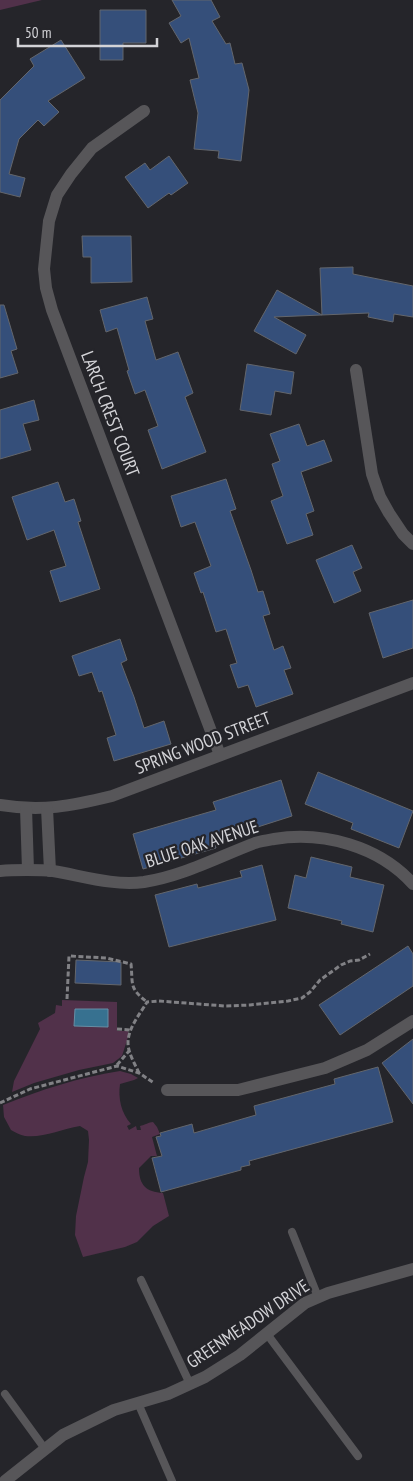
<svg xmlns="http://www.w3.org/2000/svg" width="413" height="1481" font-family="'PT Sans Narrow',sans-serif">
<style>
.green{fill:#51314a}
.water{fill:#377190;stroke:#668ea5}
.building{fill:#354f7a;stroke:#63666c}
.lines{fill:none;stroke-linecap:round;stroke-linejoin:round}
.path{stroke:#818185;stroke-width:3;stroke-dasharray:5 2.5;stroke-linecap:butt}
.lane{stroke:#575659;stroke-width:8}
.street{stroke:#575659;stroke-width:12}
.labels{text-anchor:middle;stroke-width:4.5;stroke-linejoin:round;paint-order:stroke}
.street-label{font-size:18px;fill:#d3d3d7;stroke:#25252a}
</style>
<rect width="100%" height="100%" fill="#25252a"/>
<!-- green -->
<g class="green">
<polygon points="0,0 42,0 0,10"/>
<polygon points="62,1000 117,1002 117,1031 128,1031 129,1034 122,1056 113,1063 79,1070 34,1083 12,1092 14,1081 40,1029 38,1023 55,1013 56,1005 62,1006"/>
<path d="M120 1071 131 1074 138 1078 134 1080 120 1084C118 1098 121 1113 131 1124L127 1126 129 1130 136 1126 137 1130H141L140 1126C145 1125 149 1122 153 1122L157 1127 160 1134 152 1137 157 1156H151L139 1168C139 1185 146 1192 163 1193L169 1216 153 1226 137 1242 125 1247 83 1257 75 1235 76 1216 84 1177 88 1162 89 1140 88 1131 80 1126C61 1129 44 1138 25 1136 20 1135 15 1132 11 1130L4 1117 3 1105C43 1089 77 1078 120 1071Z"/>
</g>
<!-- water -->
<polygon class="water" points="75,1009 108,1009 108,1027 74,1026"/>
<!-- building -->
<g class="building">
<polygon points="172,0 211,0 220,17 212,21 226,44 230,43 235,64 242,63 249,90 241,161 218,158 219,151 194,149 198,113 190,80 199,78 189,38 181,43 169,23 181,16"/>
<polygon points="100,10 146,10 146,43 123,43 123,60 100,60"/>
<polygon points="61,40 85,78 48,101 59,112 44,126 38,120 19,139 9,174 25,178 20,197 0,192 0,100 34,66 30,59"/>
<polygon points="169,156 188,183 171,195 169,193 148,208 125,177 145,163 150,170"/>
<polygon points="82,236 131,236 132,282 91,283 91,257 83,257"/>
<polygon points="353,267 353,274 413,286 413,317 394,314 393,322 368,317 369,313 274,317 306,335 296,354 254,331 277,290 322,315 320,268"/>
<polygon points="147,297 153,319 145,321 156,360 178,352 193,393 185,397 206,452 162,469 148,430 158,426 145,390 135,394 127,371 129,370 117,328 106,332 100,310"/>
<polygon points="0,305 4,305 17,349 11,351 18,373 0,378"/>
<polygon points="247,364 294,372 291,394 275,391 271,415 240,410"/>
<polygon points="34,400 39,420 23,424 31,450 0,459 0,410"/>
<polygon points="299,424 307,446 324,440 332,461 301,472 314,511 306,514 313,535 287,544 271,501 283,496 272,464 280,461 270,434"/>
<polygon points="226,479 236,509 230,511 251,570 258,592 263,591 270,614 263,616 274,650 283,646 291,668 284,670 293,694 256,707 248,685 238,688 230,665 237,663 226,629 216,632 203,592 201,593 194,573 211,566 195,522 181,527 171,496"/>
<polygon points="58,482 65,502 74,499 81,521 78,522 100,589 60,602 50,571 66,566 54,530 27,540 12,497"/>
<polygon points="352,545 362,568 353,572 361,591 334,603 316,560"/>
<polygon points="413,600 413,648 383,658 369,613"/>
<polygon points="120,639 127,660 121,663 134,697 144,728 164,721 171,744 114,761 107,738 116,735 102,691 99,692 92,672 79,676 72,656"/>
<polygon points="318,772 413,811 399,848 351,829 353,823 305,804"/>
<polygon points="281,780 292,816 214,841 216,848 143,869 133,834 216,810 213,802"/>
<polygon points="311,857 352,867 350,877 384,885 373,932 341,924 342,921 288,908 295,875 306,878"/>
<polygon points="262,865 276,920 169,947 155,895 197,884 198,888 242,877 240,871"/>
<polygon points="408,946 413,954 413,986 340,1035 319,1005"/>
<polygon points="76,960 121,962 121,985 75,983"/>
<polygon points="413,1039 413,1104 382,1063"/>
<polygon points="378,1067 393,1122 249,1161 250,1165 241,1167 241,1170 161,1192 152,1158 162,1156 156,1137 161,1136 160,1133 192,1124 194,1133 256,1115 254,1106 335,1084 334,1079"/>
</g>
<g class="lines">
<!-- path -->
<g class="path">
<path d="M67 999 69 956 106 958 131 964C133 985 129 988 147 1002"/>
<polyline points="117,1029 131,1030"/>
<polyline points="117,1065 129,1051"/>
<path d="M139 1073C135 1064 128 1053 128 1043 128 1028 140 1014 147 1002L159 1001 225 1006 250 1005 288 1001 302 998 310 992 320 980 341 965 350 961 359 960 370 954"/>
<polyline points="0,1103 30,1089 117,1066 139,1073 154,1083"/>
</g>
<!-- lane -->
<g class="lane">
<polyline points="292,1232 318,1297"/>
<polyline points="141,1280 190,1384"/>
<polyline points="267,1334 358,1456"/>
<polyline points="5,1394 45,1449"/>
<polyline points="138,1403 172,1481"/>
</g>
<!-- street -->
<g class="street">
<polyline points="144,111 92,148 71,174 57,195 49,221 44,269 46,288 52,310 220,755"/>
<polyline points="356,370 372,474 380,497 389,513 403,534 413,544"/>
<path d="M0 805C42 812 71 806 112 796L413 683"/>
<polyline points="26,808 28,870"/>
<polyline points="47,808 50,871"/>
<path d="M0 871C9 870 17 870 27 870 35 870 44 870 53 871 83 876 113 886 144 882 183 876 218 857 255 843 261 841 268 840 274 839 323 831 379 846 413 884"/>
<polyline points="167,1090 238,1090 325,1068 367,1050 413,1021"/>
<polyline points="5,1481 63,1435 114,1410 168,1394 205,1377 240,1355 305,1303 328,1293 413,1269"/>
</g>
</g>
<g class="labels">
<!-- street labels -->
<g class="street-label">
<text transform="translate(110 414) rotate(69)" y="6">LARCH CREST COURT</text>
<text transform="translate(203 743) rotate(-21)" y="6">SPRING WOOD STREET</text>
<text transform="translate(202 844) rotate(-18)" y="6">BLUE OAK AVENUE</text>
<text transform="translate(248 1324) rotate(-34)" y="6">GREENMEADOW DRIVE</text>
</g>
</g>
<!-- scale -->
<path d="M18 38v8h139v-8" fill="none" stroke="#d3d3d7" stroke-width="2.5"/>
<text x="25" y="38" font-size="15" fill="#d3d3d7" stroke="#25252a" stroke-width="4" paint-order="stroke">50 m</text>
</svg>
